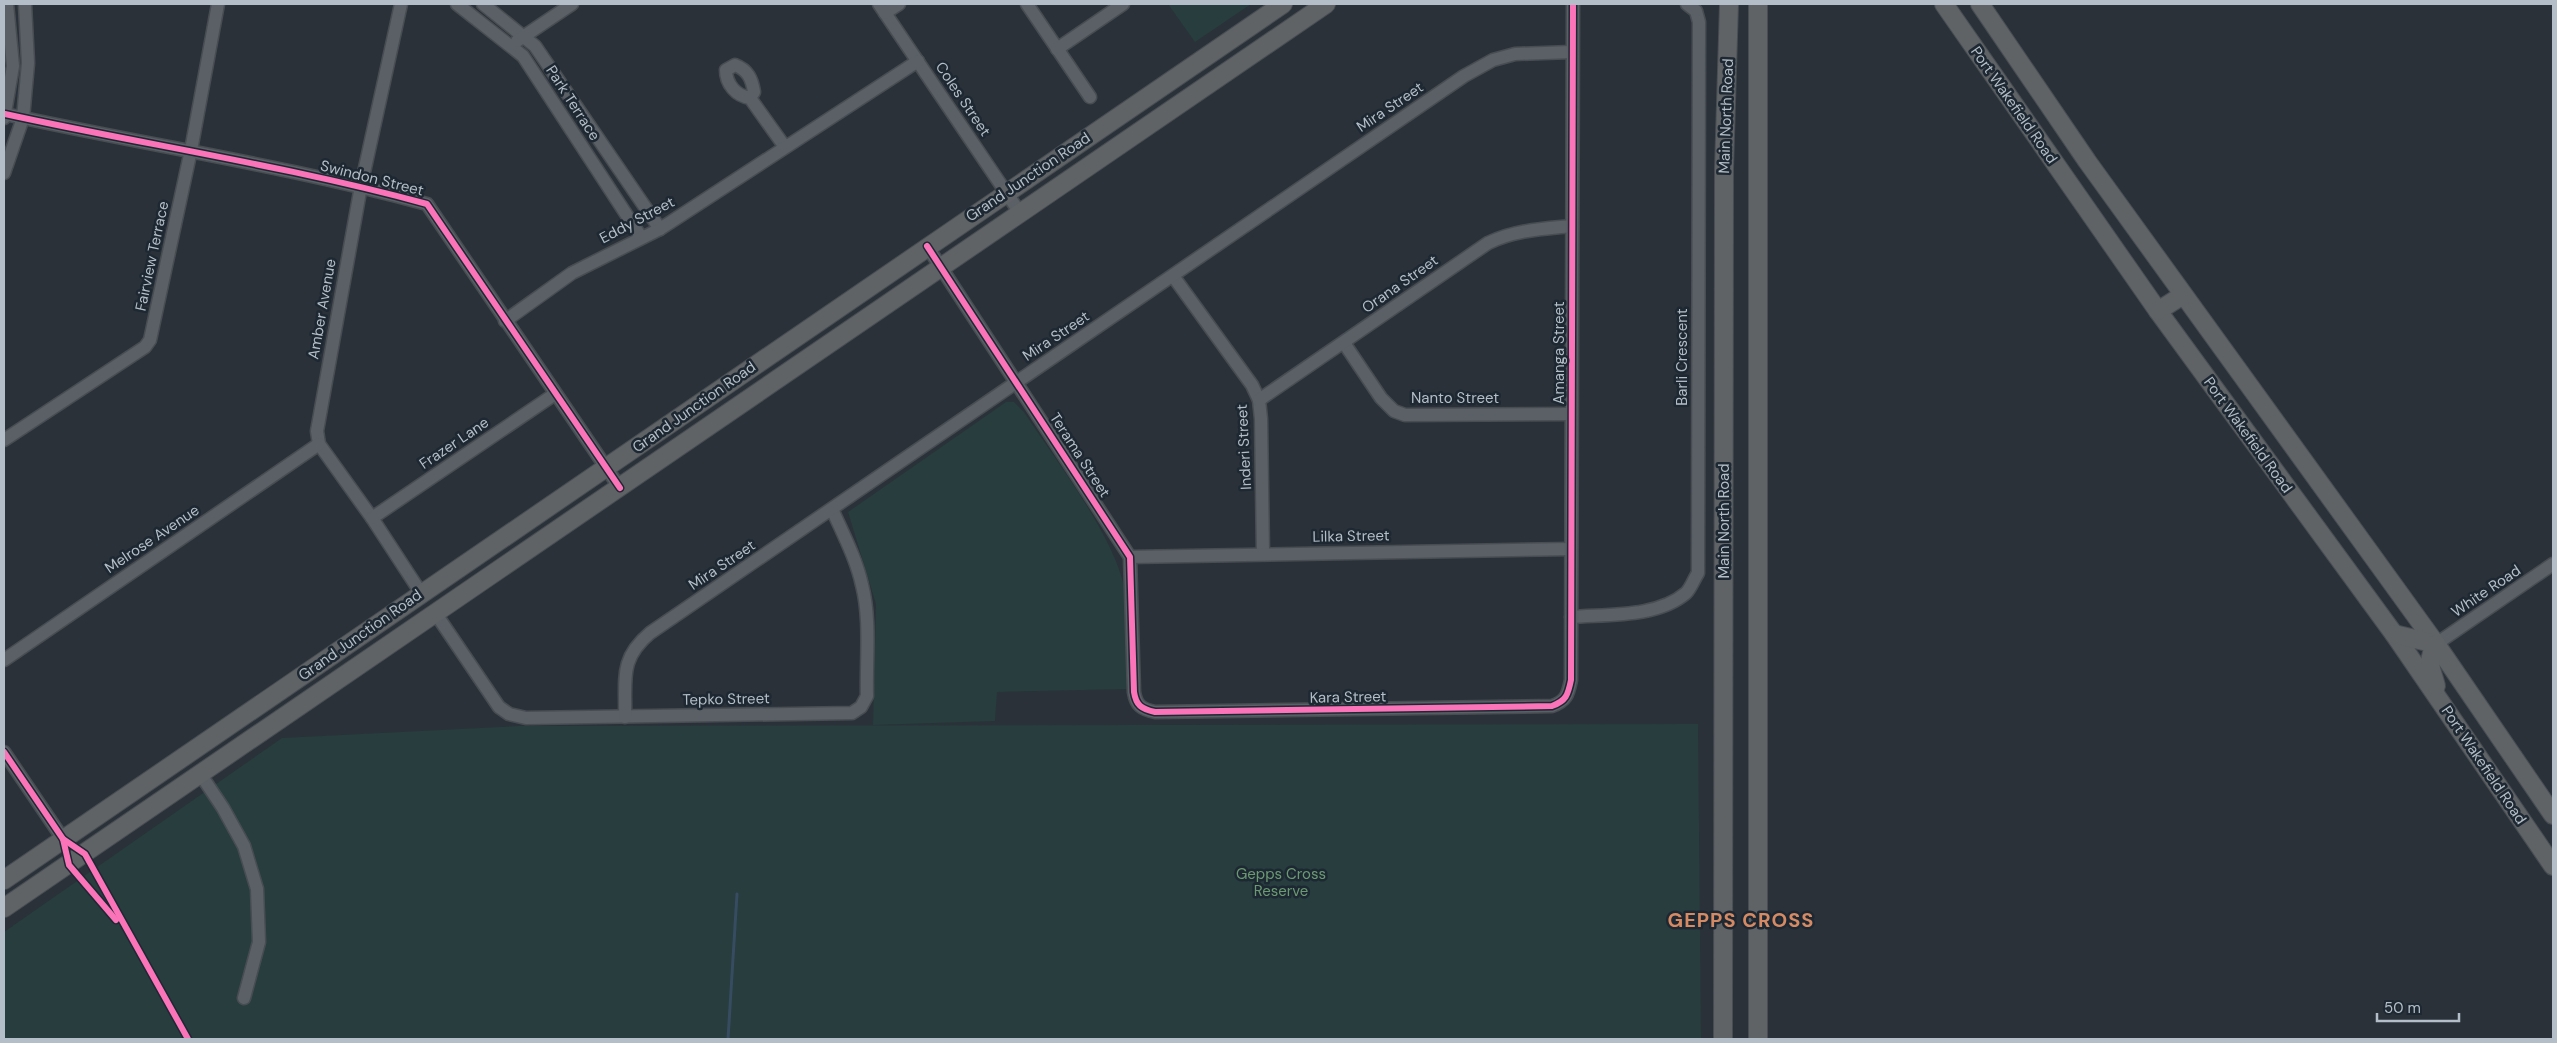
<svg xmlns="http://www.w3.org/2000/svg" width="2557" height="1043" font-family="'DM Sans',sans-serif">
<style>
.green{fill:#273d3e}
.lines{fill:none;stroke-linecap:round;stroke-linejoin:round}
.stream{stroke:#374c61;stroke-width:3}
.minor-casing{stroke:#484d53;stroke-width:15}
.highway-casing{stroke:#474d53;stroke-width:20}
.minor{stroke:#5a6066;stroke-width:12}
.highway{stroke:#5f6366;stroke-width:18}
.cycleway-casing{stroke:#1d2833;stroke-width:9}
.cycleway{stroke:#fb73b8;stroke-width:6}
.labels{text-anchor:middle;stroke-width:5;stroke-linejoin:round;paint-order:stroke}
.street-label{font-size:15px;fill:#b4bec9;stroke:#1d2833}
.park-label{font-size:15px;fill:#6b9a72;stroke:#1d2833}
.district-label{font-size:20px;font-weight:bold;letter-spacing:1px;fill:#d58a63;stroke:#1d2833}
</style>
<rect width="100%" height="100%" fill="#2a3138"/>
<!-- green -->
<g class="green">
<polygon points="1168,4 1251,4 1195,42"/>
<path d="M1006 402H1014L1024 412C1055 459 1112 533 1124 586 1130 613 1126 660 1127 689L997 692 995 721 873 725 876 604 848 512Z"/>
<polygon points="1698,724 1701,1039 4,1039 4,932 282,738 519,726"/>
</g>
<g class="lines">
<!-- stream -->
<polyline class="stream" points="728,1039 737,894"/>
<!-- minor casing -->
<g class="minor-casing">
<g id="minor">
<polyline points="401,4 361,186 317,431 319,444 372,518 421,593"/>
<polyline points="457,4 523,56 641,237"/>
<polyline points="483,4 535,46 660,229"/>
<polyline points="879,4 1020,213"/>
<polyline points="1027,4 1090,97"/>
<polyline points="885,13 899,4"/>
<polyline points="517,41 572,4"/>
<polyline points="1057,49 1123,4"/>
<path d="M750 98 754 92C752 79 748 70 735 65L726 70C726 84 736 96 750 98L785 147"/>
<path d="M5 114C146 145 288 166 427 204L620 488"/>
<polyline points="4,118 13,66 7,4"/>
<polyline points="4,173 23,118 28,63 25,4"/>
<path d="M927 246 1130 557 1134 692C1136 705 1141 709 1155 712L1552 706C1566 701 1568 695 1571 680L1573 4"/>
<polyline points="1173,276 1252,385 1259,400 1261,419 1263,553"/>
<polyline points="505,321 572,273 660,229 918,61"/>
<polyline points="1344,343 1381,398 1394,411 1405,415 1571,414"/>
<path d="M1259 400 1488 243C1515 230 1542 229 1572 226"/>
<polyline points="4,440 145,347 150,340 191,150 218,4"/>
<polyline points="372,518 555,394"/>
<polyline points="1130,557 1571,549"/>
<path d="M436 614 499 707 509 714 526 718 852 713 861 707 867 696C866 660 871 620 862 585 856 558 843 534 832 509"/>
<path d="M1571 617C1607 614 1657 618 1686 593 1691 588 1694 579 1698 573L1699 22 1696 11 1687 4"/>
<polyline points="2436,644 2553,564"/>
<polyline points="4,660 319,444"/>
<path d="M625 717C626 679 619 659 650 633L1464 76 1493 60 1515 54 1571 52"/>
<polyline points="4,752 63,839"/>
<polyline points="201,775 223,808 244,846 257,889 259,942 244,998"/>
</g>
</g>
<!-- highway casing -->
<g class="highway-casing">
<g id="highway">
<polyline points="1758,4 1758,1039"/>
<polyline points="1944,4 2158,311 2394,634 2553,866"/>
<polyline points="1980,4 2087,161 2436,644 2553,815"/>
<polyline points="2158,311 2183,295"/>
<polyline points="2394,634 2436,644"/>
<path d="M2436 686C2431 667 2426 663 2436 644"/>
<polyline points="4,880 1283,4"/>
<polyline points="4,908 1326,4"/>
<polyline points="1723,1039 1724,169 1729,4"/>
</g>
</g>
<!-- minor -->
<use href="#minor" class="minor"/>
<!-- highway -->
<use href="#highway" class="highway"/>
<!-- cycleway casing -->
<g class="cycleway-casing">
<g id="cycleway">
<path d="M5 114C146 145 288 166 427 204L620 488"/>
<path d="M927 246 1130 557 1134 692C1136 705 1141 709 1155 712L1552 706C1566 701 1568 695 1571 680L1573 4"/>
<polyline points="4,752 63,839 69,865 116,920"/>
<polyline points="63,839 85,854 188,1039"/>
</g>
</g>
<!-- cycleway -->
<use href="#cycleway" class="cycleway"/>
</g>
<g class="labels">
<!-- street labels -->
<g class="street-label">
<text transform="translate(963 99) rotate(56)" y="5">Coles Street</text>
<text transform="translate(573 103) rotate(57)" y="5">Park Terrace</text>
<text transform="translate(2014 105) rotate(55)" y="5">Port Wakefield Road</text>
<text transform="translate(1390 107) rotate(-34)" y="5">Mira Street</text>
<text transform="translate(1726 116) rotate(-88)" y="5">Main North Road</text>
<text transform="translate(1028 177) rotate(-34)" y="5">Grand Junction Road</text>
<text transform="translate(372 178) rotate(14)" y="5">Swindon Street</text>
<text transform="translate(637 220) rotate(-28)" y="5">Eddy Street</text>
<text transform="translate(152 256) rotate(-78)" y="5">Fairview Terrace</text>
<text transform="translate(1400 284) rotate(-35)" y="5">Orana Street</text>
<text transform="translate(322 309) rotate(-80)" y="5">Amber Avenue</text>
<text transform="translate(1056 336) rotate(-34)" y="5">Mira Street</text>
<text transform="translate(1559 353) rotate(-90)" y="5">Amanga Street</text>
<text transform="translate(1682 357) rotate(-90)" y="5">Barli Crescent</text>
<text x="1455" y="403">Nanto Street</text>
<text transform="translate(694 407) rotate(-35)" y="5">Grand Junction Road</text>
<text transform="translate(2248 435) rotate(54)" y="5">Port Wakefield Road</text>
<text transform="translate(454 443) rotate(-34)" y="5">Frazer Lane</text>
<text transform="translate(1244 447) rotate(-93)" y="5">Inderi Street</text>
<text transform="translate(1080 455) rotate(57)" y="5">Terama Street</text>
<text transform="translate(1724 521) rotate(-90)" y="5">Main North Road</text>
<text transform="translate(1351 536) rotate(-1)" y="5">Lilka Street</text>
<text transform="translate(152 539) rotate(-34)" y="5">Melrose Avenue</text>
<text transform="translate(722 565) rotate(-34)" y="5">Mira Street</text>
<text transform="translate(2486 591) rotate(-34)" y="5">White Road</text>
<text transform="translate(360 635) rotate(-35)" y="5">Grand Junction Road</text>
<text transform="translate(1348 697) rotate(-1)" y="5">Kara Street</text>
<text transform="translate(726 699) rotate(-1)" y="5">Tepko Street</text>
<text transform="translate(2484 765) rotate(56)" y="5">Port Wakefield Road</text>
</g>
<!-- park labels -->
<g class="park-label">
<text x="1281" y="879">Gepps Cross<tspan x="1281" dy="17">Reserve</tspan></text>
</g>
<!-- district labels -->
<g class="district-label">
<text x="1741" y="927">GEPPS CROSS</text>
</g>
</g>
<!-- border -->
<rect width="2557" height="1043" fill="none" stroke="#b4bec9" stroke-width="10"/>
<!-- scale -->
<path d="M2377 1013v8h82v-8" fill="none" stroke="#b4bec9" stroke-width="2.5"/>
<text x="2384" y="1013" font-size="15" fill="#b4bec9" stroke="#1d2833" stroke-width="4" paint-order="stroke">50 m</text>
</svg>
